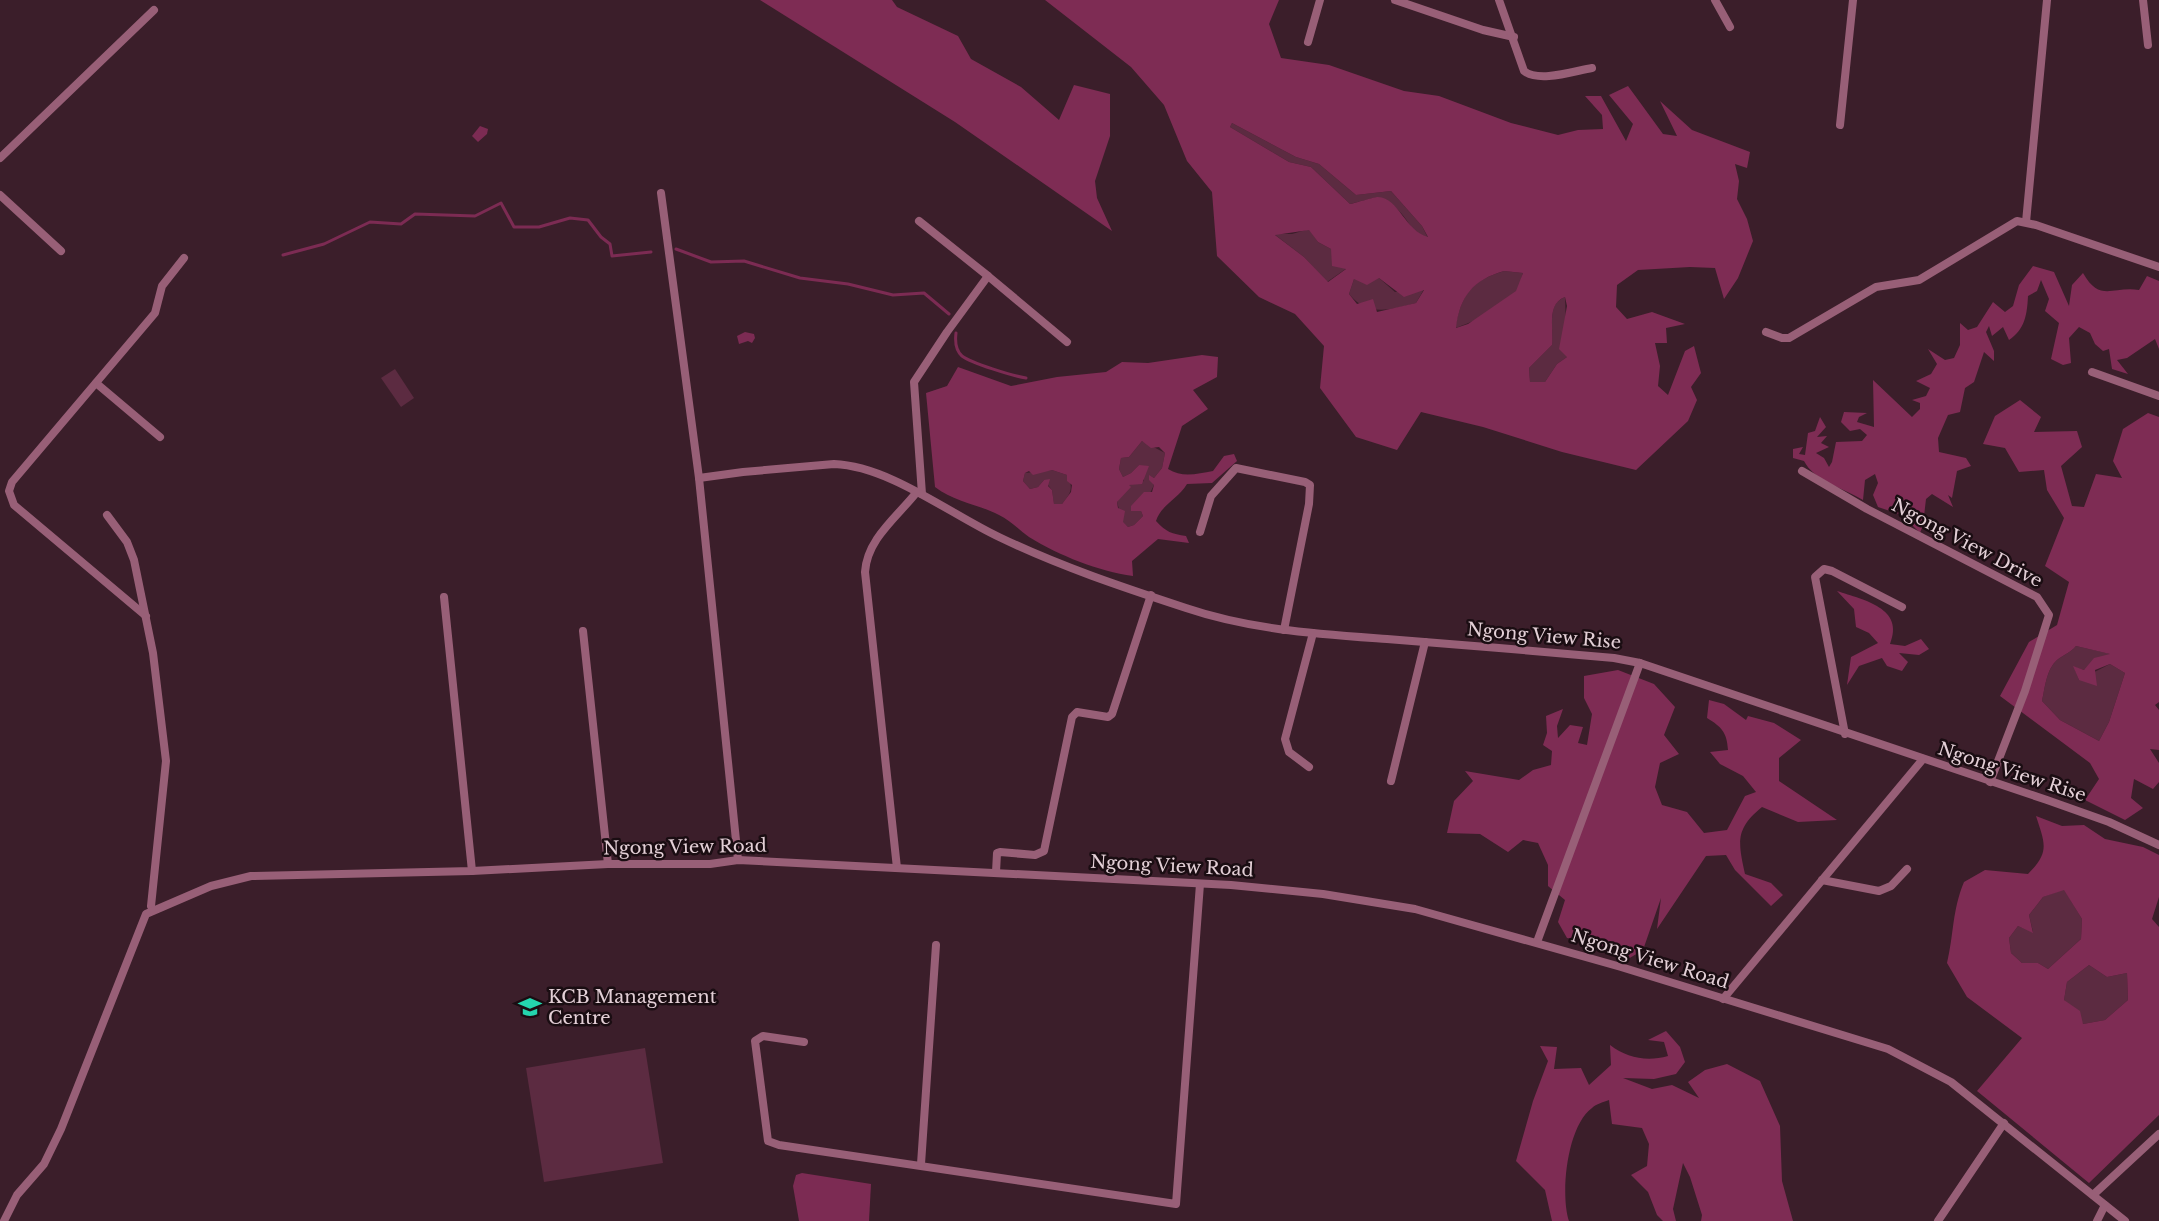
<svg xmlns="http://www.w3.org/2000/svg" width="2159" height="1221" font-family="'Libre Baskerville',serif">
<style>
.green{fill:#5c2b41}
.forest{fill:#7e2c54;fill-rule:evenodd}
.water{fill:#7c2b53}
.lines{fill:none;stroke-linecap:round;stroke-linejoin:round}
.stream{stroke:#7c2b53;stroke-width:3}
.minor{stroke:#985f77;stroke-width:8}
.labels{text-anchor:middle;stroke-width:5;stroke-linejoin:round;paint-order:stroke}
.street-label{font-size:18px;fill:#e3cfd6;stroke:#1a0d12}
.poi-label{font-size:18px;fill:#e3cfd6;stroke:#1a0d12;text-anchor:start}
</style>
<rect width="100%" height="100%" fill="#3b1e2a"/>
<!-- green -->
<g class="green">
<path d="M1232 123 1296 157 1319 164 1356 195 1391 191 1422 226 1428 238C1408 230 1412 224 1399 211 1394 205 1384 201 1377 197L1350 204 1311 167 1289 162 1230 127Z"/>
<polygon points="1309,229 1318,242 1331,249 1347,268 1327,282 1304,257 1274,234 1292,234"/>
<path d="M1504 271 1523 273C1521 278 1520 287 1517 291 1506 306 1472 323 1455 328 1462 295 1470 281 1504 271Z"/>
<path d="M1379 278 1395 292 1424 289 1416 303C1390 310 1368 317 1349 294L1354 279Z"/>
<path d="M1565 297 1567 357 1557 364 1545 382H1530L1529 368 1552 345C1554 328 1546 304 1565 297Z"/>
<polygon points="395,369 414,398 401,407 381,378"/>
<polygon points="1142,441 1165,453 1162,468 1154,478 1150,476 1154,485 1141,511 1143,516 1134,525 1128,527 1123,523 1117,502 1128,485 1144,481 1144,474 1139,465 1131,473 1123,477 1119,469 1121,458 1129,457"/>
<path d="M1052 470 1067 475C1074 488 1071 493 1062 504L1054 505 1052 490 1044 480 1038 487 1030 489 1023 481 1025 473Z"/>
<path d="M2076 646 2111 654 2084 670 2074 667 2079 680 2110 664 2125 673 2109 722 2099 741 2060 720 2042 701C2045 688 2046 670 2057 660 2063 655 2070 653 2076 646Z"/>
<polygon points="2064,889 2082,919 2081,939 2048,969 2038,963 2022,963 2011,953 2009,938 2018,926 2033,932 2029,915 2043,897"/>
<polygon points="2089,965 2107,977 2127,973 2128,1000 2105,1020 2083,1024 2064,1000 2067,982"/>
<polygon points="645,1048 663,1163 544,1182 526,1068"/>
</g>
<!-- forest -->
<g class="forest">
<polygon points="760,0 892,0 897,7 958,36 971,59 1021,87 1059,120 1074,85 1110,94 1110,136 1095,181 1097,198 1112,231 955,122"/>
<path d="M1045 0H1279L1269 24 1281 58 1329 65 1404 91 1439 96 1511 123 1558 135 1578 130 1603 129 1602 115 1585 96H1601L1626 141 1633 124 1609 95 1628 86 1663 134 1677 136 1660 101 1692 130 1750 152 1747 168 1735 164 1739 181 1737 199 1747 219 1753 241 1738 278 1724 299 1715 268 1690 267 1638 270 1617 285 1616 307 1627 319 1652 312 1685 324 1666 328 1667 343H1655L1660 366 1658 386 1668 395 1685 351 1694 346 1701 373 1691 387 1697 400 1688 421 1636 470 1562 452 1483 427 1421 412 1397 450 1356 437 1320 388 1324 346 1295 314 1259 297 1217 256 1212 192 1187 161 1164 105 1131 67ZM1232 123 1296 157 1319 164 1356 195 1391 191 1422 226 1428 237C1405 231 1399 198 1378 197 1373 197 1356 203 1350 204L1311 167 1289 162 1230 127ZM1309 230 1318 242 1331 249 1332 266 1346 269 1328 282 1304 257 1275 235ZM1504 271 1523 273 1516 291 1468 324 1456 328C1460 296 1473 280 1504 271ZM1379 278 1404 297 1424 290 1416 303 1377 312 1373 299 1357 304 1349 294 1354 279 1367 285ZM1565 297 1567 306 1559 349 1567 357 1557 364 1545 382H1530L1529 368 1552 345C1554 329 1546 304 1565 297Z"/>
<path d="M2033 266 2054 272 2069 306 2072 285 2083 273C2100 303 2112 286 2139 290L2147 276 2159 281V349L2155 339 2127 358 2117 360 2128 374 2112 369 2109 349 2103 351 2095 344 2090 333 2079 327 2069 338 2071 363 2063 365 2051 359 2059 323 2045 311 2049 299 2041 280 2037 291 2028 296C2027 315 2025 329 2009 340L2003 327 1992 336 1989 326 1986 332 1994 351V361L1984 352 1974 382 1965 388 1960 412 1948 415 1938 438 1939 452 1966 458 1971 466 1957 471 1952 498 1948 495 1953 507 1932 494 1926 499 1923 525 1920 533 1902 515 1878 507 1873 495 1878 483 1875 474 1865 480 1863 500C1845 489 1814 481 1804 461L1793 458V449L1803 447 1799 454 1805 455 1808 433 1815 431 1820 417 1826 427 1817 437 1827 436 1821 443 1829 447 1816 453 1824 458 1829 467 1832 462 1836 442 1862 441 1867 435 1860 429 1850 431 1841 422 1844 412 1867 413 1859 417 1857 422 1874 427 1873 380 1912 417 1920 409V403L1912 400 1926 396 1930 388 1916 381 1931 374 1937 364 1928 349 1945 360 1954 358 1960 345V323L1968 330 1977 327 1993 302 2005 312 2013 306 2019 285Z"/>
<path d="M1202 355 1218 357 1217 377 1193 390 1208 409 1182 426 1168 469C1182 478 1197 474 1213 471L1224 456 1234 454 1237 461 1212 483 1187 484C1178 499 1161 505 1156 521 1166 532 1172 534 1186 536L1189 543 1158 539 1132 561 1133 576C1098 571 1060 556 1029 537 1019 530 1010 520 999 515 978 504 954 502 935 487L926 393 947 386 958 367 1011 386 1057 377 1106 372 1122 362 1148 363ZM1142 441 1151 448 1159 447 1165 453 1162 468 1154 478 1149 475V480L1154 485 1152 492H1144L1131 506V511H1141L1143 516 1134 525 1128 527 1123 522 1125 511 1118 508 1117 502 1131 487 1129 485 1142 484 1149 466 1139 465 1131 473 1123 477 1119 469 1121 458 1129 457ZM1052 470 1067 475V481L1072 485 1071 492 1062 504H1054L1052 490 1048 486 1050 479 1044 480 1038 487 1030 489 1023 481 1025 473 1029 471 1033 475Z"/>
<path d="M2020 400 2041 417 2034 432 2077 431 2082 447 2061 466 2072 506 2084 507 2096 474 2122 478 2113 461 2123 429 2148 413 2159 417V702L2155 705 2159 710V750L2150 749 2159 763V782L2153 789 2134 779 2131 798 2143 808 2125 820 2085 800 2099 779 2090 763 2000 696 2029 642 2057 625 2069 582 2045 566 2064 518 2047 490 2044 470 2019 472 2005 448 1983 444 1995 416ZM2076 646 2110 654 2094 658 2084 670 2073 666 2079 680 2097 686 2095 670 2110 664 2125 673 2109 722 2099 741 2060 720 2042 701C2045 688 2046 670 2057 660 2063 655 2070 653 2076 646Z"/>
<path d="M1837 591C1864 600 1905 608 1890 644L1905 646 1921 639 1929 649 1919 655 1899 653 1908 662 1902 671 1887 666 1882 658 1859 666 1847 685 1851 657 1878 643 1869 633 1856 627 1854 609Z"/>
<path d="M1618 670 1654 684 1675 707 1664 735 1679 754 1660 763 1655 787 1662 805 1687 812 1704 833 1727 830 1745 796 1756 792 1743 776 1720 764 1710 752 1728 750C1727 733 1722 727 1707 718L1709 700 1724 704 1746 720 1748 716 1774 723 1801 740 1779 758V781L1837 820 1798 822 1762 807C1735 829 1738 842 1745 874L1771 883 1783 895 1771 906 1735 870 1726 855 1706 856 1657 929 1661 898 1643 950 1628 959 1594 941 1567 938 1558 922 1565 900 1548 886V865L1538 843 1523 840 1508 852 1480 834 1447 833 1454 801 1473 781 1465 771 1519 780 1533 770 1551 765 1552 751 1543 745 1547 733 1546 716 1563 709 1557 726 1558 738 1570 725 1583 727 1578 743 1587 745 1592 714 1584 698V676Z"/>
<path d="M2036 816 2062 826 2084 825 2105 839 2143 847 2159 855V897L2152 919 2159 927V1115L2089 1183 1977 1091 2022 1038 1967 997 1947 963C1954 934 1952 911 1964 882L1985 870 2028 874C2050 852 2045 844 2036 816ZM2064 890 2082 919 2081 939 2048 969 2038 963H2022L2011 953 2009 938 2018 926 2033 933 2029 915 2043 897ZM2089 965 2107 977 2127 973 2128 1000 2105 1020 2083 1024 2080 1011 2064 1000 2067 982Z"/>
<path d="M1666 1031 1680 1047 1685 1062 1676 1074 1654 1079 1623 1078 1652 1089 1672 1085 1699 1098 1688 1082 1705 1070 1727 1064 1760 1081 1780 1126 1782 1181 1793 1221H1701L1702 1215 1690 1177 1683 1163 1673 1209 1676 1221H1663L1657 1215 1648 1192 1631 1175 1647 1166 1649 1144 1642 1128 1612 1124 1609 1100C1604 1102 1596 1104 1592 1108 1567 1126 1560 1194 1569 1221H1552L1545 1190 1516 1161 1533 1101 1548 1061 1540 1046 1557 1047 1554 1069 1581 1068 1589 1085 1611 1065 1610 1045C1627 1058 1647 1062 1668 1056L1664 1042 1648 1040Z"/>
</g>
<!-- water -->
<g class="water">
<polygon points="480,126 488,129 487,134 478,142 472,136"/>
<polygon points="745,332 754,334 755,338 752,343 748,341 739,344 737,336"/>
<polygon points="802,1173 871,1184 869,1221 799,1221 793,1186 796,1175"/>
</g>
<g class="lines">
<!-- stream -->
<g class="stream">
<polyline points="676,249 711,262 744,261 800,278 848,284 893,295 924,293 949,314"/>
<polyline points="283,255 324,244 370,222 401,224 415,214 475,216 501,203 514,227 539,227 570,218 588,220 601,237 610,244 612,256 651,252"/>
<path d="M956 333C955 341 955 350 962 356 971 363 1013 376 1026 378"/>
</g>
<!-- minor -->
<g class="minor">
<polyline points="1395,0 1483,30 1514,37"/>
<path d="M1499 0 1524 71C1539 83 1574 71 1592 68"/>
<polyline points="1715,0 1730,27"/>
<polyline points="2143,0 2148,45"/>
<polyline points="1308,42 1320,0"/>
<polyline points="1840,125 1853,0"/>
<polyline points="0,158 154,10"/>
<polyline points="661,193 699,478"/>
<polyline points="0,195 61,251"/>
<polyline points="919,221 988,276"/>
<polyline points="2026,222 2047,0"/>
<polyline points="1766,332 1782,338 1789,338 1876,287 1919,280 2017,221 2036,225 2159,267"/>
<polyline points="2092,372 2159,396"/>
<polyline points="96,383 160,437"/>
<polyline points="1802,471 1867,509 2037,597 2049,615 2025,691 1990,782"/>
<polyline points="922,494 914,382 947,332 988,276 1067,342"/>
<polyline points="107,515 127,542 134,560 153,653 166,761 151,906"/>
<polyline points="1200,532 1211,496 1236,468 1305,482 1310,485 1309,504 1284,630"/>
<polyline points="444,597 472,871"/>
<polyline points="146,616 14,505 9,491 12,482 155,313 162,286 184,258"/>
<polyline points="583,631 608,864"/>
<polyline points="1845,734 1815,577 1824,569 1832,571 1902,607"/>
<polyline points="1309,767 1289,752 1285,739 1313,633"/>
<polyline points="1391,781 1425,642"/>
<path d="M738 860 699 478 743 472 834 464C889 466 950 514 999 537 1059 566 1122 587 1186 608 1251 630 1319 634 1387 639 1463 645 1538 651 1614 658L1640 663 2047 800 2109 822 2159 845"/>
<path d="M897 868 865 572C867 539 897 517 916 493"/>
<polyline points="996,872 997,853 1000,852 1035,855 1044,851 1072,717 1077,712 1108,717 1112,714 1151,595"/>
<polyline points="1822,880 1879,891 1891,886 1907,869"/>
<polyline points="1537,942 1640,663"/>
<polyline points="1723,999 1923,759"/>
<polyline points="804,1042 763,1036 755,1041 768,1141 779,1145 1176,1204 1200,884"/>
<polyline points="921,1164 936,945"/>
<polyline points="2093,1195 2159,1134"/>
<polyline points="4,1221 17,1195 44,1164 61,1129 146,914 211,886 251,876 472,871 608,864 710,864 738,860 1231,885 1323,894 1415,909 1621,967 1888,1049 1951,1082 2125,1221"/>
<polyline points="1938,1221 2004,1123"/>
<polyline points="2097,1221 2105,1205"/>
</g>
</g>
<!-- icons -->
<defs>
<g id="university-bare" transform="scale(1.8)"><path d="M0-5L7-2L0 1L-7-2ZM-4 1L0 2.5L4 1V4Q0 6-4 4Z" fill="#24d5ae" stroke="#1a0d12" stroke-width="2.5" paint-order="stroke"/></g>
</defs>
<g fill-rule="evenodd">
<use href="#university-bare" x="530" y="1007"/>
</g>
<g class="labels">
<!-- street labels -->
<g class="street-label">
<text transform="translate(1967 543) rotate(28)" y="6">Ngong View Drive</text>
<text transform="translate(1544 636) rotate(5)" y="6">Ngong View Rise</text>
<text transform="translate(2012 772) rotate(18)" y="6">Ngong View Rise</text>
<text transform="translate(685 847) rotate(-1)" y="6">Ngong View Road</text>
<text transform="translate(1172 866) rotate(3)" y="6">Ngong View Road</text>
<text transform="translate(1650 959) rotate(17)" y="6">Ngong View Road</text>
</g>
<!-- poi labels -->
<g class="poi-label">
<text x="548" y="1003">KCB Management<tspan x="548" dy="21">Centre</tspan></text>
</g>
</g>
</svg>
